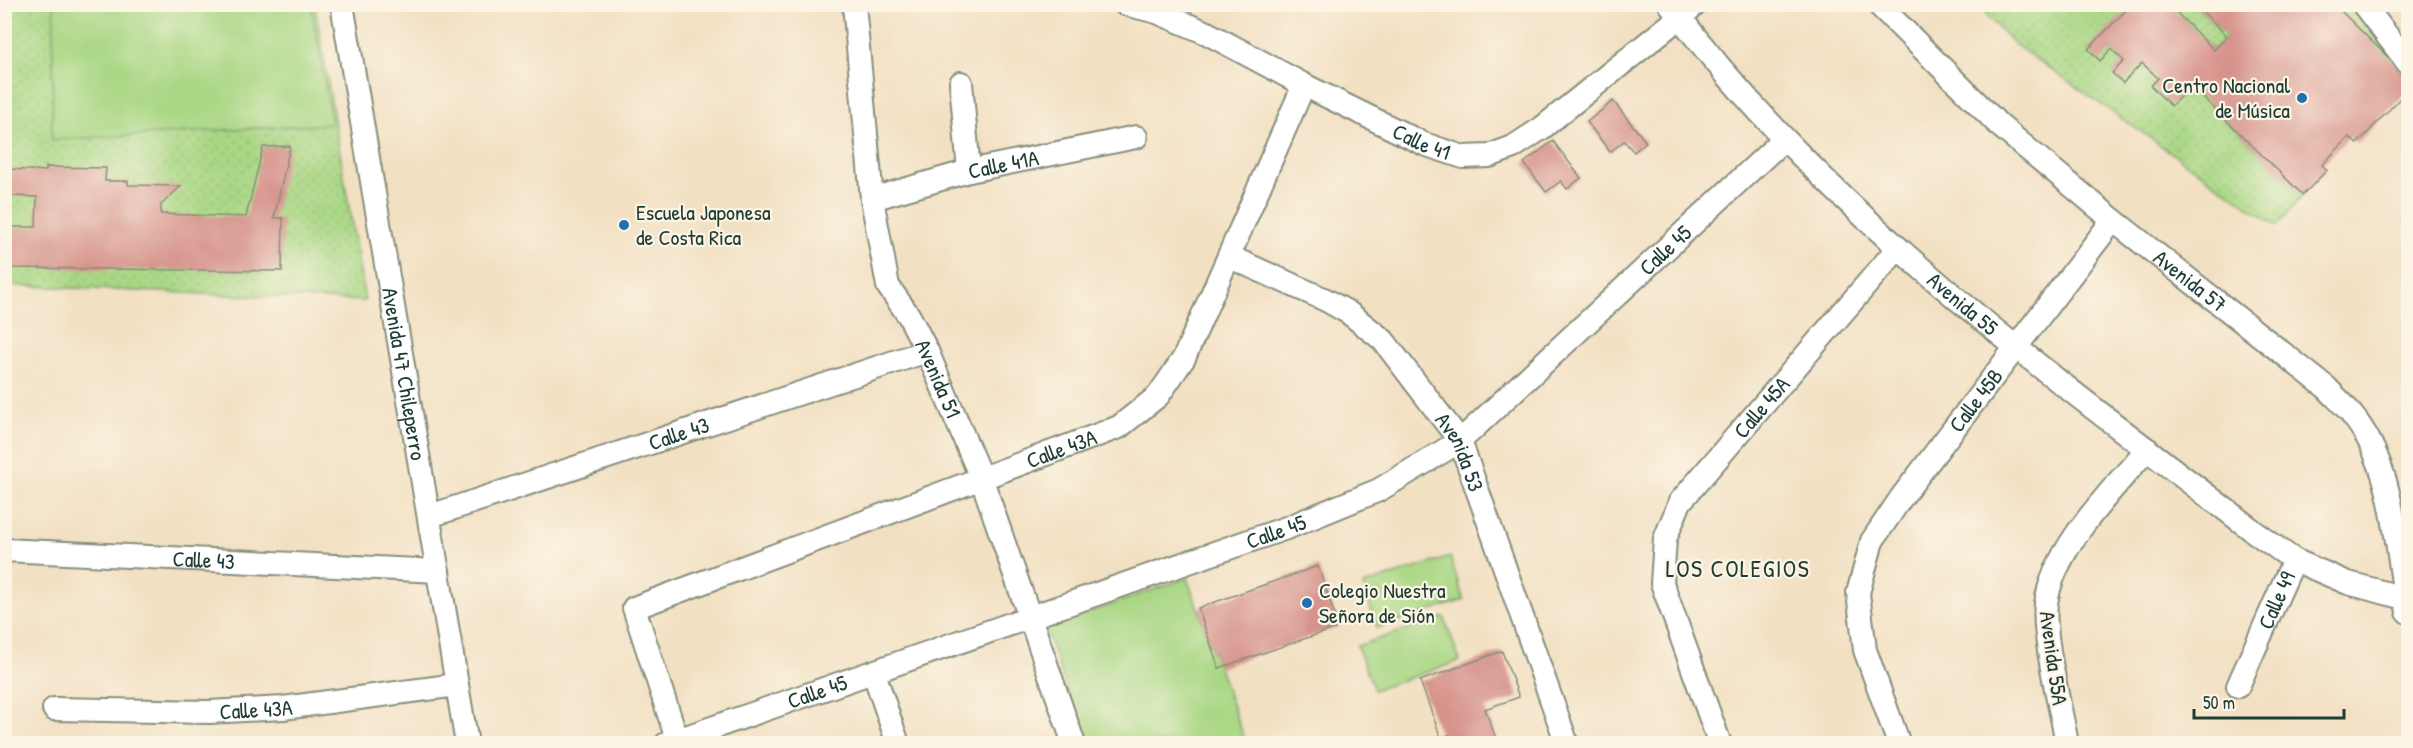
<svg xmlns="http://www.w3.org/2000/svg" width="2413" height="748" font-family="'Patrick Hand',sans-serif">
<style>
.garden{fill:url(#garden-dots);stroke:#648a5c;stroke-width:1.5}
.pitch{fill:#a9d784;stroke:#648a5c;stroke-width:1.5}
.building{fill:#d6938b}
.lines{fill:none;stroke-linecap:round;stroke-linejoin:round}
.minor-casing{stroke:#888e7c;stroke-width:26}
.path{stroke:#888e7c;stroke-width:4;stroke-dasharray:1.5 4.5;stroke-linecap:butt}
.minor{stroke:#fff;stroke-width:22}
.poi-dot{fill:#1f6fb2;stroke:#fcf5e5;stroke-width:2}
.labels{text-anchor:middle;stroke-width:4.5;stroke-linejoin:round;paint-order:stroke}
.poi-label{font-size:22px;fill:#1f3d34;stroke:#fcf5e5;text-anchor:start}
.street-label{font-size:22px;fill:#1f3d34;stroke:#fcf5e5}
.neighbourhood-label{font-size:24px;letter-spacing:1.5px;fill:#1f3d34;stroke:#fcf5e5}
</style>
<defs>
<pattern id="garden-dots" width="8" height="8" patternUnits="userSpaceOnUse" patternTransform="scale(1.5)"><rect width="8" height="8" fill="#a9d784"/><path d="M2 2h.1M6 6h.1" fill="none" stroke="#91b973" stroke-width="1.8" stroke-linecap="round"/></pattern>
</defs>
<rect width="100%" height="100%" fill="#fcf5e5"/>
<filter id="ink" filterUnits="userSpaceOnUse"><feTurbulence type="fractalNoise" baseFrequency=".0167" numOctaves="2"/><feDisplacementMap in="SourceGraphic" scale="12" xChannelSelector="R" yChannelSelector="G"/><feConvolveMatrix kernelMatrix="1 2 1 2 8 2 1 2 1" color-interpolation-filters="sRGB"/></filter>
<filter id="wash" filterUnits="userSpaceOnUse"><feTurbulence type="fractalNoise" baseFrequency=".008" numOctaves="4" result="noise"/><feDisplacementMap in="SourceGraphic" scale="24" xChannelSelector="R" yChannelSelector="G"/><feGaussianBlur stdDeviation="1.35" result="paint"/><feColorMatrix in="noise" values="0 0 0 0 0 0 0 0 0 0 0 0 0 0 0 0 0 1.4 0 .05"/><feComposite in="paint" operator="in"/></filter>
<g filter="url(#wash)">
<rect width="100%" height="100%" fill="#f2e0c3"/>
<!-- garden -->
<g class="garden">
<polygon points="5,5 315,5 365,301 5,285"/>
<polygon points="1977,5 2132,5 2088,50 2100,60 2111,49 2124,61 2113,73 2123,83 2142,63 2158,78 2191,86 2303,195 2277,226 2014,44"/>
<polygon points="2173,5 2195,5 2227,36 2214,50 2171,7"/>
<polygon points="2334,5 2353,5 2408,77"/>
</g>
<!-- pitch -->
<g class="pitch">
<polygon points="54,5 311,5 332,124 52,140"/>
<polygon points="1450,557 1464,600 1377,628 1363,585"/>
<polygon points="1187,578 1246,743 1086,743 1045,628"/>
<polygon points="1444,617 1460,661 1374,690 1357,646"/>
</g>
<g id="blocks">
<!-- building -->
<g class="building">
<polygon points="2132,4 2139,4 2146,11 2152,4 2173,4 2171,7 2214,50 2227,36 2195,4 2334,4 2408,77 2408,90 2357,144 2349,137 2322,165 2327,170 2303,195 2191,86 2171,106 2151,86 2158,78 2142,63 2123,83 2112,73 2124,61 2111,49 2100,61 2088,49"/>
<polygon points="1613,101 1646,142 1634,152 1624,141 1610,152 1587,122"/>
<polygon points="1553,141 1581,178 1567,189 1561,181 1546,192 1524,163"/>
<polygon points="290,146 274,218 283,218 282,271 8,268 8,253 4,253 4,220 8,220 9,227 36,227 37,197 10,196 10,169 46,171 46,167 106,168 105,181 128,181 128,185 181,186 161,205 161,214 246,217 263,147"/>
<polygon points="1318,566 1339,627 1219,668 1198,608"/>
<polygon points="1502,651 1519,697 1485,709 1498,744 1452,744 1449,735 1441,738 1420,681"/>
</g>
</g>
</g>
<g filter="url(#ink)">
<use href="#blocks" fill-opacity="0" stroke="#888e7c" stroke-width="1.5"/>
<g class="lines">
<!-- minor casing -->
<g class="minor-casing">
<g id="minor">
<path id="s1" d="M342 4 467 744"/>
<path id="s2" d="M854 4 872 199 888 286 909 316 927 351 982 480 1074 744"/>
<path id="s3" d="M1125 4 1157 12 1207 33 1304 85 1424 144 1463 157 1489 156 1513 147 1542 128 1696 4"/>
<path id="s4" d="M1670 4C1828 217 2049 373 2256 533L2294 560 2348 583 2408 599"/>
<path id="s5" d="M1878 4 2000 126 2113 220 2327 388C2335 397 2345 405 2352 415 2396 468 2395 547 2408 612"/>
<polyline points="2363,4 2408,63"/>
<polyline points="961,83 969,171"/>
<path id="s6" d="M872 199 969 171 1136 137"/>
<path id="s7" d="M1230 257 1326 300 1349 313 1383 340 1460 441 1567 744"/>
<path id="s8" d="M430 516 927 351"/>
<path id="s9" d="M4 550 438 571"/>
<polyline points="874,673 898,744"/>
<path id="s10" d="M2238 686 2294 560"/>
<path id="s11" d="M54 709 209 712 283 708 457 685"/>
<path id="s12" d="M677 739 634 608 1119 427 1158 396 1184 358 1304 85"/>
<path id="s13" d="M666 744 1289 527 1379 490 1460 441 1784 139"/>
<path id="s14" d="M1720 744 1662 583 1665 539 1680 502 1897 249"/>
<path id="s15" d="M1899 744 1865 650 1858 593 1872 541 1901 498 2113 220"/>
<path d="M2067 744C2061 708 2042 636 2046 604 2053 548 2112 491 2147 449"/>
</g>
</g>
<!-- path -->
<polyline class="path" points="2405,4 2408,10"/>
<!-- minor -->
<use href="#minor" class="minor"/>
</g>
</g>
<!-- markers -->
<g class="poi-dot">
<circle cx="2302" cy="98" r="6"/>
<circle cx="624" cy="225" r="6"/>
<circle cx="1307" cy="603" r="6"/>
</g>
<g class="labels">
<!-- poi labels -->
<g class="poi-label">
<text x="2290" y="93" text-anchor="end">Centro Nacional<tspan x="2290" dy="25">de Música</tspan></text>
<text x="636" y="220">Escuela Japonesa<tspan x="636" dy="25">de Costa Rica</tspan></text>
<text x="1319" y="598">Colegio Nuestra<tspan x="1319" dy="25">Señora de Sión</tspan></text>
</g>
<!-- street labels -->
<g class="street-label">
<text dy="8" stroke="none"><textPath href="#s3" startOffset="328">Calle 41</textPath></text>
<text dy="8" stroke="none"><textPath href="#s6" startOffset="136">Calle 41A</textPath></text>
<text dy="8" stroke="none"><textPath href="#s13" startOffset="1132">Calle 45</textPath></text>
<text dy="8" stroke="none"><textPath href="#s5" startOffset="418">Avenida 57</textPath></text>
<text dy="8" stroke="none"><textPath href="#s4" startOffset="420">Avenida 55</textPath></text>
<text dy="8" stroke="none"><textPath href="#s1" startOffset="375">Avenida 47 Chileperro</textPath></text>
<text dy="8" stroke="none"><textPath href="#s2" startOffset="390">Avenida 51</textPath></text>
<text dy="8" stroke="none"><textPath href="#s15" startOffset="386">Calle 45B</textPath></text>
<text dy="8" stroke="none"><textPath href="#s14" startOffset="380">Calle 45A</textPath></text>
<text dy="8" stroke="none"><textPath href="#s8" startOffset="262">Calle 43</textPath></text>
<text dy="8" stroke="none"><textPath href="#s12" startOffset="594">Calle 43A</textPath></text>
<text dy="8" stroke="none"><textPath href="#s7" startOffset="312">Avenida 53</textPath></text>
<text dy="8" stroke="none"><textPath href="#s13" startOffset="646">Calle 45</textPath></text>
<text dy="8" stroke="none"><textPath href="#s9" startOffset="200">Calle 43</textPath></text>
<text dy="8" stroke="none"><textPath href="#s10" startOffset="94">Calle 49</textPath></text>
<text transform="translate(2054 658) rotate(82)" y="8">Avenida 55A</text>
<text dy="8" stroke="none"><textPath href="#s13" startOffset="160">Calle 45</textPath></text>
<text dy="8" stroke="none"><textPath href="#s11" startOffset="202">Calle 43A</textPath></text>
</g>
<!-- neighbourhood labels -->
<g class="neighbourhood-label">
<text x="1738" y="577">LOS COLEGIOS</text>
</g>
</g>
<!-- margin -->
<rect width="2413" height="748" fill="none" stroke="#fcf5e5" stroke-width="24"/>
<!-- scale -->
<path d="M2194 709v9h150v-9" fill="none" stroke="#1f3d34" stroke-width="3"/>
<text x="2203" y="709" font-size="18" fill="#1f3d34" stroke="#fcf5e5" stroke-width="4.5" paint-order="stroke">50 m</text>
</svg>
